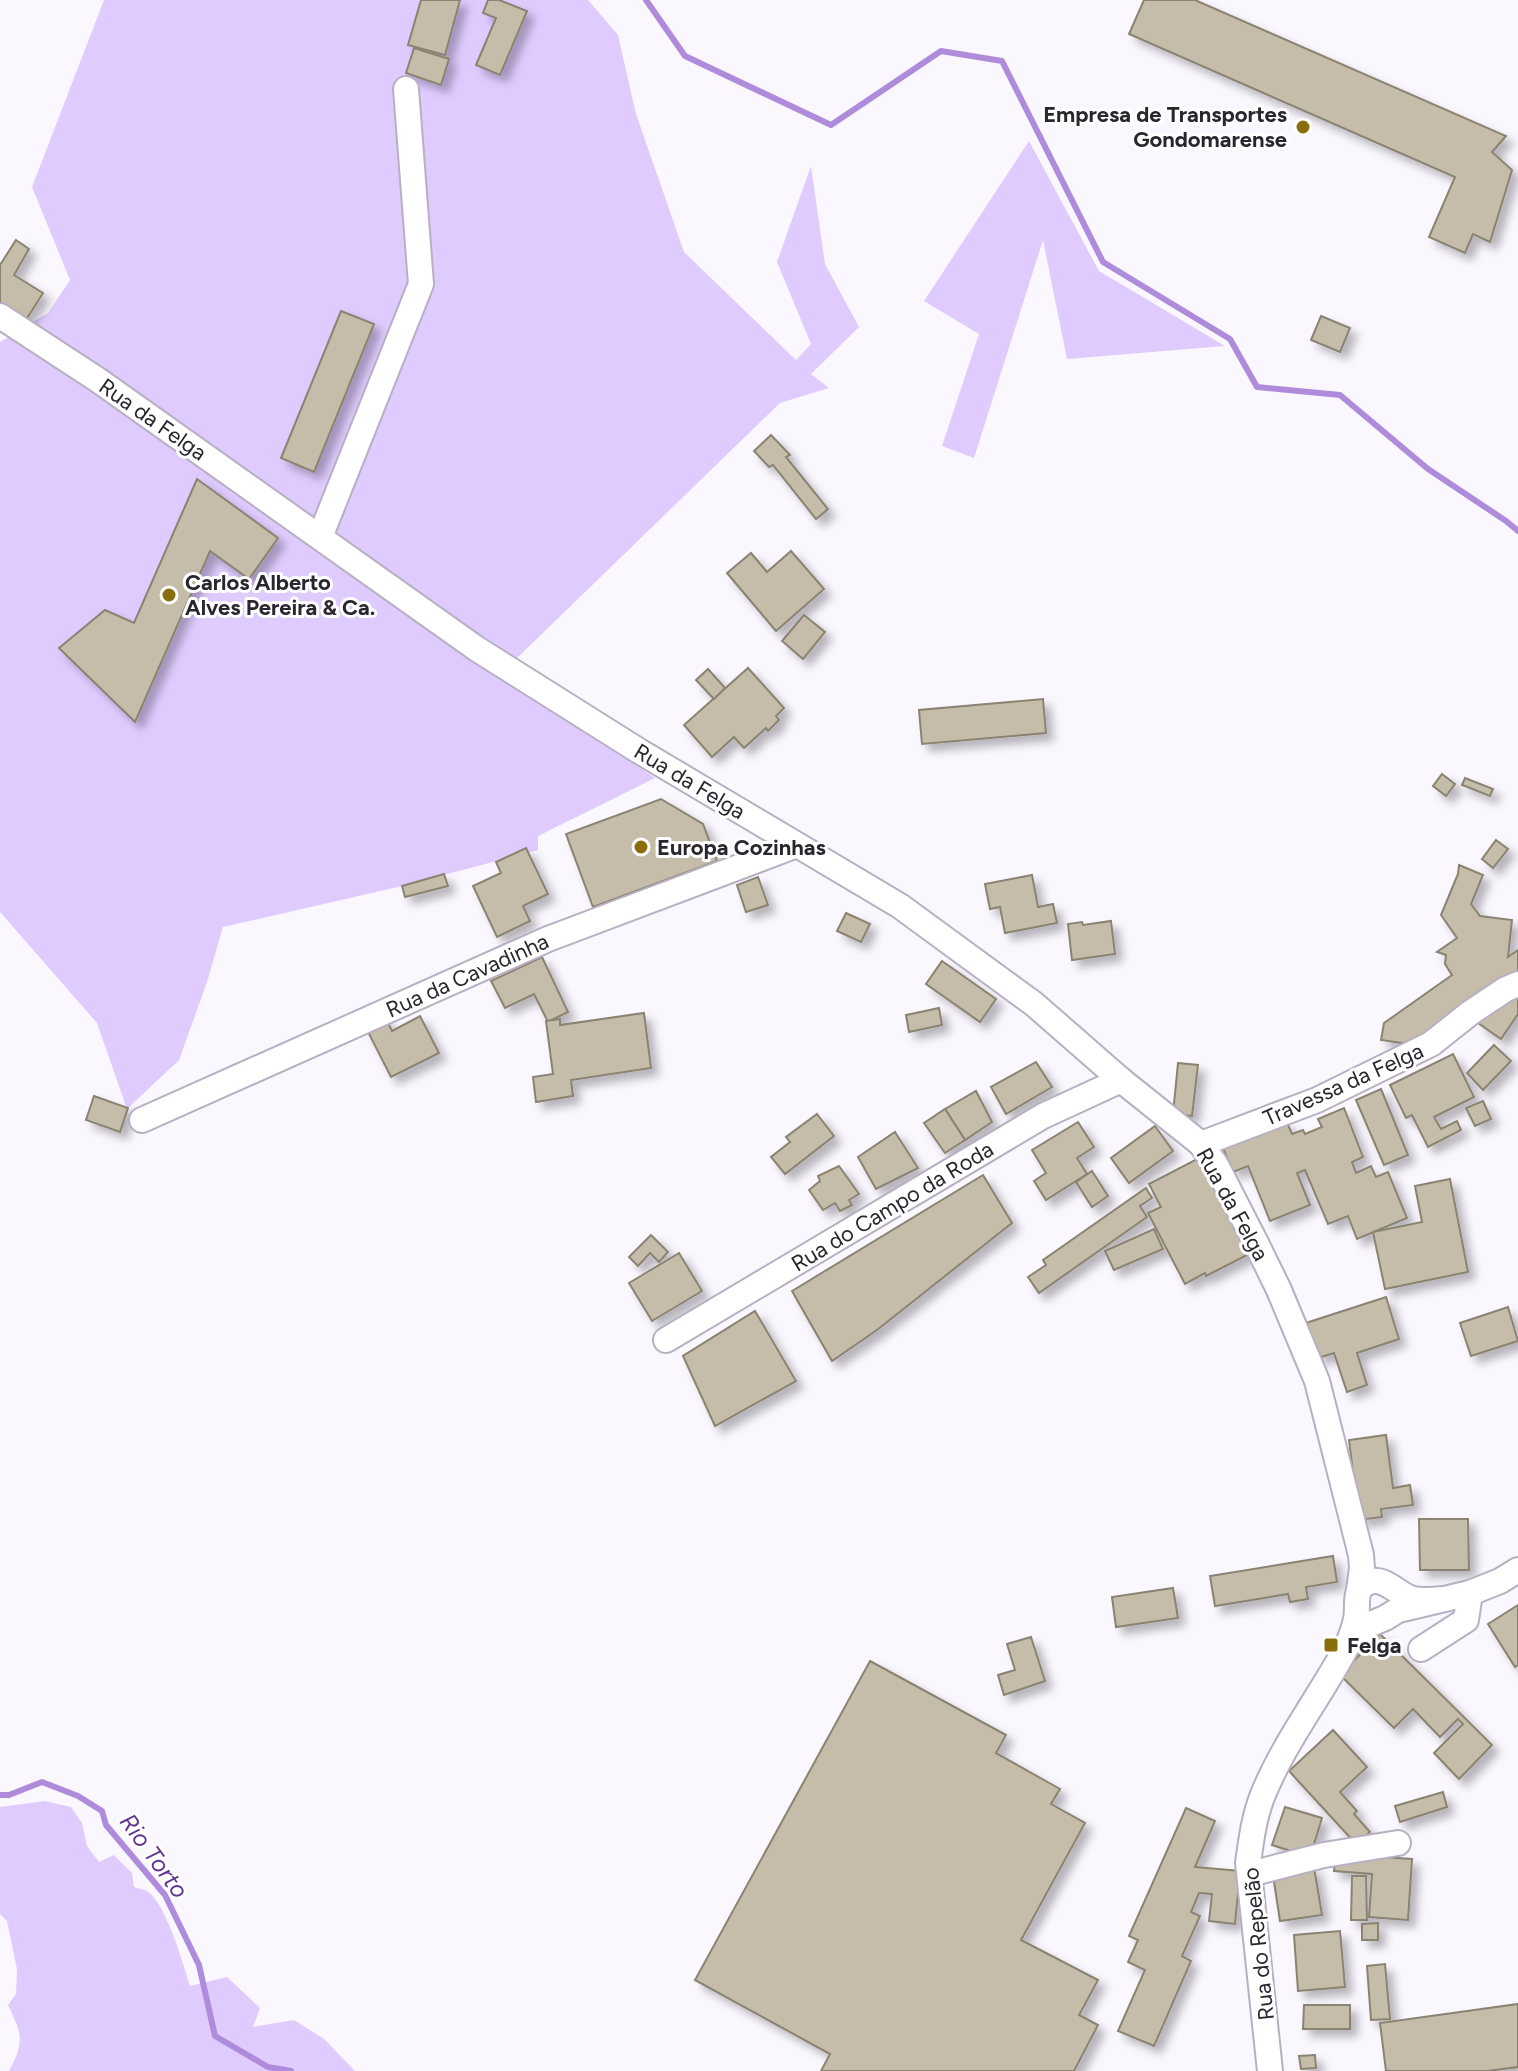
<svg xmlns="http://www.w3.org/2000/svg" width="1518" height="2071" font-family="Figtree,sans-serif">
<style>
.green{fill:#e0cbff}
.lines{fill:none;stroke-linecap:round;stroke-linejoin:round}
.stream{stroke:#af8cdb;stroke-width:6}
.building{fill:#c5bdaa;stroke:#8a8371;stroke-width:2;filter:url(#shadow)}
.minor-casing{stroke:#b7b0c3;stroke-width:28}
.minor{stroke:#fff;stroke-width:24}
.poi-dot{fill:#8a6d0d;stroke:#fff;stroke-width:3}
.labels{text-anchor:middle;stroke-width:6;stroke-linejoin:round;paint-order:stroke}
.poi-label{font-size:22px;font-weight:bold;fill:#29262e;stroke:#fff;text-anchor:start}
.street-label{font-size:22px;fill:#29262e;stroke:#fff}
.water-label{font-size:24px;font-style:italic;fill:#623490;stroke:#fff}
</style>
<defs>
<filter id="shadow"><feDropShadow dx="7" dy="7" stdDeviation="4" flood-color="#0004"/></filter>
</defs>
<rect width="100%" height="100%" fill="#faf7ff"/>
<!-- green -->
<g class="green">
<polygon points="104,0 588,0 618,35 636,114 684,252 796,360 811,344 777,262 811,166 825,264 859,327 811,374 829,388 780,403 516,659 513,657 511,660 510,680 655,778 538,836 538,850 402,886 223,927 207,982 179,1060 127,1109 97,1023 0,912 0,342 48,313 70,280 32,187"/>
<polygon points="1029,141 1099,271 1225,346 1067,359 1043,240 974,458 942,446 979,334 924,301"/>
<path d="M45 1801 71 1807 82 1823 87 1846 99 1862 114 1855 132 1873 134 1887C139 1889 143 1889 147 1891 166 1903 183 1964 190 1986L227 1977 260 2008 253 2027 294 2020 324 2039 355 2071H9C25 2042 22 2034 8 2005L16 1994 17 1969 7 1921 0 1914V1807Z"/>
</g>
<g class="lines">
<!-- stream -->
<g class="stream">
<polyline points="646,0 685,56 831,125 941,51 1002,61 1103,262 1230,339 1257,387 1340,395 1428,469 1506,521 1518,531"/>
<polyline points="0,1795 9,1795 42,1782 78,1796 102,1811 106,1825 165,1895 199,1965 215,2036 268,2067 291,2071"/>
</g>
</g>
<!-- building -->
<g class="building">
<polygon points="421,0 460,0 445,55 408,45"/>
<polygon points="488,0 499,0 527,11 500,75 476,65 496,18 483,13"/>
<polygon points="1144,0 1195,0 1506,136 1492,152 1512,170 1490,242 1473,234 1465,253 1429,237 1455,177 1129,34"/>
<polygon points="414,48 449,59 441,85 406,73"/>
<polygon points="16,240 29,249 14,275 43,293 26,320 0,304 0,265"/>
<polygon points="341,311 374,324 314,472 281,458"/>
<polygon points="1321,316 1350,328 1340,352 1311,340"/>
<polygon points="771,435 790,455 786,457 828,509 816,519 773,465 769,467 754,451"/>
<polygon points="197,479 278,538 249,579 210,551 135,722 59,648 105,610 134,623"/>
<polygon points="791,551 824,589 776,631 727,573 751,553 767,572"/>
<polygon points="804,615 825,632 803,659 782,641"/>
<polygon points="748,668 784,708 776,716 779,720 768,731 766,728 744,748 734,737 712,757 684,725"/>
<polygon points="708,669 725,688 714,699 696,680"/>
<polygon points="1043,699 1046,733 922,744 919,710"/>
<polygon points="1442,774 1455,784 1446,796 1433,786"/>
<polygon points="1465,778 1493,789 1490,796 1462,785"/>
<polygon points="661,799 703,824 717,861 593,907 566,834"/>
<polygon points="1496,840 1508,849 1493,868 1482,859"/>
<polygon points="526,848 548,894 523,906 530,921 497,937 473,886 501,873 496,862"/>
<polygon points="1459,865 1483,875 1471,904 1480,916 1512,920 1508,957 1518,950 1518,973 1415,1045 1381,1040 1384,1023 1452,975 1445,964 1446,955 1437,952 1457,938 1441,915 1458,874"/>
<polygon points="444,874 448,886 405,897 402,886"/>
<polygon points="1032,875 1038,907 1053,904 1057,923 1005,933 1000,907 990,909 985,884"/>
<polygon points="758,877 768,905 746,912 737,885"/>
<polygon points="846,913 870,924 861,942 837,931"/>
<polygon points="1111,921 1115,954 1072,960 1068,924 1082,922 1083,925"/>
<polygon points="542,957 568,1012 548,1022 534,994 505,1008 491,981"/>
<polygon points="942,961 996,999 980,1022 926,984"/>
<polygon points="1505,984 1518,993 1518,1014 1501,1039 1478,1023"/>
<polygon points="939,1008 942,1025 909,1032 906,1015"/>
<polygon points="644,1013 651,1068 571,1080 573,1096 536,1102 533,1077 553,1074 546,1021 560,1019 560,1025"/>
<polygon points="420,1016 439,1053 391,1077 366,1028 386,1018 392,1031"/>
<polygon points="1494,1045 1511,1061 1483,1090 1467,1073"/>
<polygon points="1453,1054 1474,1097 1434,1117 1441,1129 1457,1121 1461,1130 1428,1147 1412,1115 1406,1118 1390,1085"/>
<polygon points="1036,1062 1052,1087 1006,1114 991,1087"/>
<polygon points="1178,1063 1198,1065 1192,1116 1173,1114"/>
<polygon points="1381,1089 1408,1155 1384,1165 1356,1100"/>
<polygon points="976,1091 992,1122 965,1140 945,1109"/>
<polygon points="94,1096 128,1108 120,1132 86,1120"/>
<polygon points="1483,1101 1491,1119 1475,1126 1466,1108"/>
<polygon points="1344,1108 1363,1157 1352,1162 1356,1173 1371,1166 1376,1177 1388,1172 1407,1218 1357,1239 1348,1216 1328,1224 1305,1170 1297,1173 1310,1205 1270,1221 1248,1166 1233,1172 1223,1148 1287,1122 1292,1134 1303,1130 1305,1134 1322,1127 1318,1119"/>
<polygon points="945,1109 965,1140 945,1153 924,1123"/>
<polygon points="817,1114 834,1136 785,1174 771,1157 790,1142 786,1137"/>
<polygon points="1078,1122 1094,1147 1077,1158 1087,1174 1046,1200 1034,1181 1046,1173 1032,1150"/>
<polygon points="1155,1126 1173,1151 1129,1183 1111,1158"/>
<polygon points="895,1132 918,1168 876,1189 858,1157"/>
<polygon points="1199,1158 1249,1254 1206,1276 1205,1273 1185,1284 1148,1213 1161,1207 1149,1184"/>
<polygon points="839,1166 859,1194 849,1200 852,1205 840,1211 835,1203 823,1210 809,1190 820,1181 818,1176"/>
<polygon points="1092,1171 1108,1196 1092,1207 1076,1182"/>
<polygon points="983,1175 1012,1223 877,1330 832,1361 792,1291"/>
<polygon points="1450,1179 1468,1272 1385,1289 1373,1232 1422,1222 1415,1186"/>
<polygon points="1146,1188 1152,1198 1140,1206 1147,1217 1039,1293 1028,1277 1046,1265 1043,1260"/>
<polygon points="1154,1229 1163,1249 1114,1270 1105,1251"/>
<polygon points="651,1235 668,1252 659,1262 650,1253 638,1266 629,1257"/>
<polygon points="679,1253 702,1291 652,1321 629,1283"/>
<polygon points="1386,1297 1399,1339 1357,1353 1367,1385 1347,1392 1334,1353 1318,1358 1306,1323"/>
<polygon points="1508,1307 1518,1341 1471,1356 1460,1323"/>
<polygon points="755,1311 796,1381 715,1426 683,1356"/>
<polygon points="1386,1435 1393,1488 1410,1485 1413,1505 1381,1509 1382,1517 1359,1520 1349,1440"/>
<polygon points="1419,1519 1468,1519 1469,1570 1420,1570"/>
<polygon points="1333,1556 1337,1582 1306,1587 1308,1599 1290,1602 1288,1594 1215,1606 1210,1576"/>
<polygon points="1173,1588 1178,1618 1116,1627 1112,1597"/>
<polygon points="1518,1605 1518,1665 1515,1667 1488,1624"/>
<polygon points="1380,1634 1492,1745 1459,1779 1434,1753 1463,1724 1458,1719 1440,1737 1413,1709 1394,1728 1340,1675"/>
<polygon points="1031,1637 1045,1681 1004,1695 998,1675 1015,1670 1007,1644"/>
<polygon points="870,1661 1006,1735 996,1753 1060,1789 1051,1804 1085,1823 1021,1940 1098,1980 1079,2015 1098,2025 1074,2071 821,2071 830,2054 695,1980"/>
<polygon points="1333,1730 1367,1767 1340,1792 1357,1811 1354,1814 1370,1832 1356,1844 1289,1771"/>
<polygon points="1443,1792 1447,1807 1400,1822 1395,1806"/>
<polygon points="1285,1807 1322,1818 1310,1857 1272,1845"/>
<polygon points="1186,1808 1215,1821 1195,1867 1240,1871 1235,1924 1209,1921 1212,1894 1199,1893 1191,1912 1200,1916 1182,1956 1191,1961 1154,2046 1118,2031 1145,1970 1128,1962 1138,1940 1129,1936"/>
<polygon points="1336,1854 1412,1859 1408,1920 1369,1917 1372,1874 1334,1871"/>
<polygon points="1314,1867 1322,1915 1280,1921 1273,1875"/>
<polygon points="1352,1876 1366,1876 1367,1920 1351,1920"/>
<polygon points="1378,1923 1378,1940 1362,1940 1362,1924"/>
<polygon points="1340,1931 1345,1987 1298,1991 1294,1935"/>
<polygon points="1385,1964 1390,2019 1371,2020 1367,1966"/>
<polygon points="1518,2004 1518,2067 1487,2071 1386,2071 1380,2023"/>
<polygon points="1304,2005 1350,2005 1350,2029 1303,2029"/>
<polygon points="1315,2055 1316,2068 1301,2069 1299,2056"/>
</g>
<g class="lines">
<!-- minor casing -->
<g class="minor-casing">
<g id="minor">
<polyline points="0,316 98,380 477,649 639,751 900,906 1034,1004 1121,1080 1201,1144 1216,1165 1257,1245 1279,1290 1317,1381 1361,1555 1362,1568 1359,1590"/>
<polyline points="320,537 421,284 406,89"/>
<polyline points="142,1120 548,939 797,845"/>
<polyline points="1201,1144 1317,1100 1431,1044 1470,1013 1506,989 1518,984"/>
<polyline points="666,1340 1043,1116 1121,1080"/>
<polyline points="1348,1645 1366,1626 1385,1618 1398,1610 1470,1593 1500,1581 1518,1570"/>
<polyline points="1421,1649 1466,1620 1470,1593"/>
<polyline points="1250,1874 1324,1855 1398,1843"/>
<path d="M1270 2071 1248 1863C1251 1841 1254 1818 1262 1797 1283 1744 1319 1698 1346 1648 1350 1639 1354 1629 1356 1619 1359 1606 1352 1588 1369 1582 1385 1576 1398 1595 1413 1599 1423 1601 1433 1600 1443 1599"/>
</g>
</g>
<!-- minor -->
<use href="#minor" class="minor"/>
</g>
<!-- markers -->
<g class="poi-dot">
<circle cx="1303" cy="127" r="8"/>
<circle cx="169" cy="595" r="8"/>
<circle cx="641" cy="847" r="8"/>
<rect x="1323" y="1637" width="16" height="16" rx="4"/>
</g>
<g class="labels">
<!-- poi labels -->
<g class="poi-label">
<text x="1287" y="122" text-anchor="end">Empresa de Transportes<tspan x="1287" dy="25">Gondomarense</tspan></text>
<text x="185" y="590">Carlos Alberto<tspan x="185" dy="25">Alves Pereira &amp; Ca.</tspan></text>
<text x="657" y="855">Europa Cozinhas</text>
<text x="1347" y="1653">Felga</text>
</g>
<!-- street labels -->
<g class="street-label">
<text transform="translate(153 419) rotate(35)" y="8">Rua da Felga</text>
<text transform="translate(690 781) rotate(31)" y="8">Rua da Felga</text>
<text transform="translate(467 975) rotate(-24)" y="8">Rua da Cavadinha</text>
<text transform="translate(1343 1084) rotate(-24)" y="8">Travessa da Felga</text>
<text transform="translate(1233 1204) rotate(61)" y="8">Rua da Felga</text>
<text transform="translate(892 1206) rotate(-31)" y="8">Rua do Campo da Roda</text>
<text transform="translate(1258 1944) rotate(-96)" y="8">Rua do Repelão</text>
</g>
<!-- water labels -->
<g class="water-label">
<text transform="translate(154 1856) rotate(54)" y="8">Rio Torto</text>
</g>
</g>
</svg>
